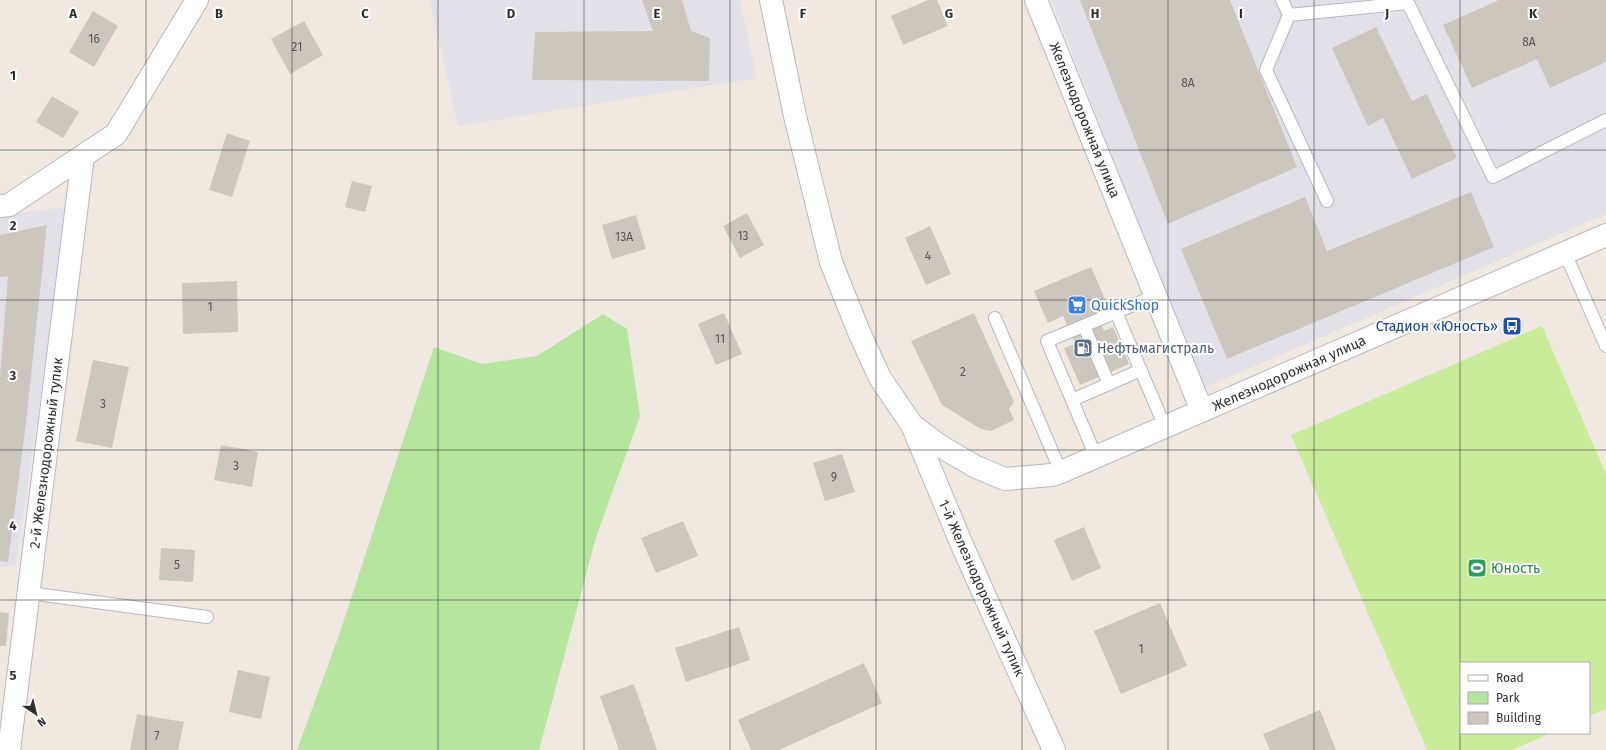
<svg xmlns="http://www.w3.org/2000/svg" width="1606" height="750" font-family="'Fira Sans',sans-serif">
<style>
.industrial{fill:#e3e1e8}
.green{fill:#b6e59e}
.pitch{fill:#c9ec9a}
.building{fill:#cbc7bf}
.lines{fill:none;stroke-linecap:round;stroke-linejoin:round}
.lane-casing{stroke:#b4b7c1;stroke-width:14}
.street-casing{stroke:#b4b7c1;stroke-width:24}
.secondary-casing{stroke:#b4b7c1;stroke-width:24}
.lane{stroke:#fff;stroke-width:12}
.street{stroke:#fff;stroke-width:22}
.secondary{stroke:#fff;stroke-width:22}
.grid{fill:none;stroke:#2e2e2e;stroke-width:1;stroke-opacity:0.55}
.labels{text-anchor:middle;stroke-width:4;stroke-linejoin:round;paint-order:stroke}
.number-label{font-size:12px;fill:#555452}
.street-label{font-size:14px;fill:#2e2e2e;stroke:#fff}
.shop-label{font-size:14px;fill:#366cbe;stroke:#fff;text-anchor:start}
.transit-label{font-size:14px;fill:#164399;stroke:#fff;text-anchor:end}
.service-label{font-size:14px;fill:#4e5e75;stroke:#fff;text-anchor:start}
.leisure-label{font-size:14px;fill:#27864d;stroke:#fff;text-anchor:start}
.grid-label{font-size:13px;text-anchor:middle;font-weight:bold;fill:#2e2e2e;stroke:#fff;stroke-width:4;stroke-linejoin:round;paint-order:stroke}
</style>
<rect width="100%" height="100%" fill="#efe9e1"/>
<!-- industrial -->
<g class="industrial">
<polygon points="430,0 740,0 757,78 458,126"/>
<polygon points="1051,0 1606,0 1606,214 1204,388"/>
<polygon points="68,207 16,566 0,567 0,215"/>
</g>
<!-- green -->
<polygon class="green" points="603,314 627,329 640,416 596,537 539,750 297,750 338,638 434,347 482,364 537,356"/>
<!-- pitch -->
<polygon class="pitch" points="1542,326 1606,474 1606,709 1589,716 1589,663 1461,663 1461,733 1551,733 1512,750 1427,750 1291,435"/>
<!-- building -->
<g class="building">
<polygon points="642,0 682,0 691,31 710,38 709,81 532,80 535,32 653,31"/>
<polygon points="928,0 937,0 948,26 903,45 891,16"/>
<polygon points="1080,0 1230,0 1297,167 1168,224"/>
<polygon points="1499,0 1606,0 1606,62 1550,88 1537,59 1472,88 1443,25"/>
<polygon points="93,11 118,26 94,67 69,52"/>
<polygon points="304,21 323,55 290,74 271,39"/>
<polygon points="1376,27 1412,101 1427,94 1457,158 1412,179 1383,118 1368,126 1332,48"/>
<polygon points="52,96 79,112 63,138 36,122"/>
<polygon points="227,133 250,141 232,197 209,190"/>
<polygon points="352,181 372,186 365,212 345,207"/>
<polygon points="1471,192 1494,247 1227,359 1181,249 1305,197 1327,251"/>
<polygon points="747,213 764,245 740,258 723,226"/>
<polygon points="636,215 646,249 612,259 602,225"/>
<polygon points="47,225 26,423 8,562 0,561 0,376 8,276 0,277 0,235"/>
<polygon points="930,226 951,274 926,285 905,238"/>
<polygon points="1091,267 1105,299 1093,304 1104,331 1113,327 1129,364 1080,385 1064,348 1075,344 1063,316 1048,323 1034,291"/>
<polygon points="237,281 238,332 183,334 182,283"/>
<polygon points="724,313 742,354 716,365 698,324"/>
<polygon points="974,313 1014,402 1009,409 1014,420 991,431 981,429 942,405 911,341"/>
<polygon points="93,360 129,367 112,448 76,441"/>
<polygon points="221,445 258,452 252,487 214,480"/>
<polygon points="842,454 855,492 825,501 813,463"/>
<polygon points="683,521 698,556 656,573 641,538"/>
<polygon points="1084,527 1101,568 1072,581 1054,540"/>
<polygon points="161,548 195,550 193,582 159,580"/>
<polygon points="1160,603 1187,666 1121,694 1094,631"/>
<polygon points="0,612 9,613 6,646 0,646"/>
<polygon points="739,627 750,660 686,682 675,648"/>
<polygon points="864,663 882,703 779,750 751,750 738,720"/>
<polygon points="238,670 270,677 261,719 229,712"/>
<polygon points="634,684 657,750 619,750 600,696"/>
<polygon points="1320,710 1336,750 1270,750 1263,734"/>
<polygon points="137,714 184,722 178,750 130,750"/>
</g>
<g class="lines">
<!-- lane casing -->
<g class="lane-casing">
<g id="lane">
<polyline points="1282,0 1289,15 1408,3 1493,177 1606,120"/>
<polyline points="1289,15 1266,70 1327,201"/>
<polyline points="1565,253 1606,346"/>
<polyline points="1116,312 1165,427"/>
<polyline points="995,318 1061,472"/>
<polyline points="1084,326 1109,384"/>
<polyline points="1072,400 1141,370"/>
<polyline points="1096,457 1047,341 1155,296"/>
<polyline points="29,593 207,617"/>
</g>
</g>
<!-- street casing -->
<g class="street-casing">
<g id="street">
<polyline points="1036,0 1202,411"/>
<polyline points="0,206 9,205 116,134 197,0"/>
<polyline points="912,425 962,545 1054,750"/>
<polyline points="9,750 83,156"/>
</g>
</g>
<!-- secondary casing -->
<g class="secondary-casing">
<polyline id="secondary" points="771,0 795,116 831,262 859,332 880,378 912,425 940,446 976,467 1005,479 1052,475 1061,472 1606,235"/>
</g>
<!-- lane -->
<use href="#lane" class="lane"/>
<!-- street -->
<use href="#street" class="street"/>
<!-- secondary -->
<use href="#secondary" class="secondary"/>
</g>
<!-- grid -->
<path class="grid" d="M146 0V750M292 0V750M438 0V750M584 0V750M730 0V750M876 0V750M1022 0V750M1168 0V750M1314 0V750M1460 0V750M0 150H1606M0 300H1606M0 450H1606M0 600H1606"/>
<!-- icons -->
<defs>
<g id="supermarket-square" transform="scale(1)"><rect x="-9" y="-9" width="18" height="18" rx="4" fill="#3f7fe0" stroke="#fff"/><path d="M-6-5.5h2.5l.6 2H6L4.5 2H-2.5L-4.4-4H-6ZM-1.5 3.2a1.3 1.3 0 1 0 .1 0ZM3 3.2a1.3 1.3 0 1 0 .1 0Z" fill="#fff"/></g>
<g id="bus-square" transform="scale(1)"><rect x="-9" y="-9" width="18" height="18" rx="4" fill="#1a4fb4" stroke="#fff"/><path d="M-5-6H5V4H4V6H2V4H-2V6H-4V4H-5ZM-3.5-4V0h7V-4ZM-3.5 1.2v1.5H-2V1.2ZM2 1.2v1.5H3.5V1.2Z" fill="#fff"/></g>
<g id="fuel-square" transform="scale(1)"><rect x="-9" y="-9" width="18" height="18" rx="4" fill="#5c6f8a" stroke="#fff"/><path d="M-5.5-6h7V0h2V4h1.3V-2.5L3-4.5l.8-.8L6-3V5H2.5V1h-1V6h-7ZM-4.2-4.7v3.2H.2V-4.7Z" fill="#fff"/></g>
<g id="stadium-square" transform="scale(1)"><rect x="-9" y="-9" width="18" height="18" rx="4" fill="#2e9e5b" stroke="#fff"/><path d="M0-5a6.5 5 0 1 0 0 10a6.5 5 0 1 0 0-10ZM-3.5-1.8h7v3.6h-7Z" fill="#fff"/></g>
</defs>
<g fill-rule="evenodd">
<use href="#supermarket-square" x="1077" y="305"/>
<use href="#bus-square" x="1512" y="326"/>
<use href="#fuel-square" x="1083" y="348"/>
<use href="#stadium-square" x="1477" y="568"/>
</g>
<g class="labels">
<!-- number labels -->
<g class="number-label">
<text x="94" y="43">16</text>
<text x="1529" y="46">8А</text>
<text x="297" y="51">21</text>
<text x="1188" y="87">8А</text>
<text x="743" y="240">13</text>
<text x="624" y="241">13А</text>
<text x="928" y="260">4</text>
<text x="210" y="311">1</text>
<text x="720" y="343">11</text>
<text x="963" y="376">2</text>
<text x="103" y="408">3</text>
<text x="236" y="470">3</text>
<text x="834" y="481">9</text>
<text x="177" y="569">5</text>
<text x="1141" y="653">1</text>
<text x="157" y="740">7</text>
</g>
<!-- street labels -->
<g class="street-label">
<text transform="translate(1085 120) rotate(68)" y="5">Железнодорожная улица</text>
<text transform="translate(1289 373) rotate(-24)" y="5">Железнодорожная улица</text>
<text transform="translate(46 453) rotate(-83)" y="5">2-й Железнодорожный тупик</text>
<text transform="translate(982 588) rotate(66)" y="5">1-й Железнодорожный тупик</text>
</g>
<!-- shop labels -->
<g class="shop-label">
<text x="1091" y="310">QuickShop</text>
</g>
<!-- transit labels -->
<g class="transit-label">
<text x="1498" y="331">Стадион «Юность»</text>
</g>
<!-- service labels -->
<g class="service-label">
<text x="1097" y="353">Нефтьмагистраль</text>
</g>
<!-- leisure labels -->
<g class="leisure-label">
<text x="1491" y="573">Юность</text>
</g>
</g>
<g class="grid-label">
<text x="73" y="18">A</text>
<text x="219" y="18">B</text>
<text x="365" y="18">C</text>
<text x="511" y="18">D</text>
<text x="657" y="18">E</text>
<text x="803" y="18">F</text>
<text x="949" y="18">G</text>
<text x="1095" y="18">H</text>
<text x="1241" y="18">I</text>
<text x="1387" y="18">J</text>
<text x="1533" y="18">K</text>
<text x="13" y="80">1</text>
<text x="13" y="230">2</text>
<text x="13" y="380">3</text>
<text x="13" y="530">4</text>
<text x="13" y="680">5</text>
</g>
<!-- legend -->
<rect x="1460" y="662" width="130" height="72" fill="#ffffff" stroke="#ababab"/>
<rect x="1468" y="675" width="20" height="6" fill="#ffffff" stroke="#ababab"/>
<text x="1496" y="682" font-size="12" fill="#2e2e2e">Road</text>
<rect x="1468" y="692" width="20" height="12" fill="#b6e59e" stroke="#ababab"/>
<text x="1496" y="702" font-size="12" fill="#2e2e2e">Park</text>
<rect x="1468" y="712" width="20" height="12" fill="#cbc7bf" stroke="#ababab"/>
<text x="1496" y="722" font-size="12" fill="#2e2e2e">Building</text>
<!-- north arrow -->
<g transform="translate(36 714) rotate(145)" stroke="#ffffff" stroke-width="3" paint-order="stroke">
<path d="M0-3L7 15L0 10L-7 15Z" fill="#2e2e2e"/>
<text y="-6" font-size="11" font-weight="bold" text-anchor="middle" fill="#2e2e2e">N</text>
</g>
</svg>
